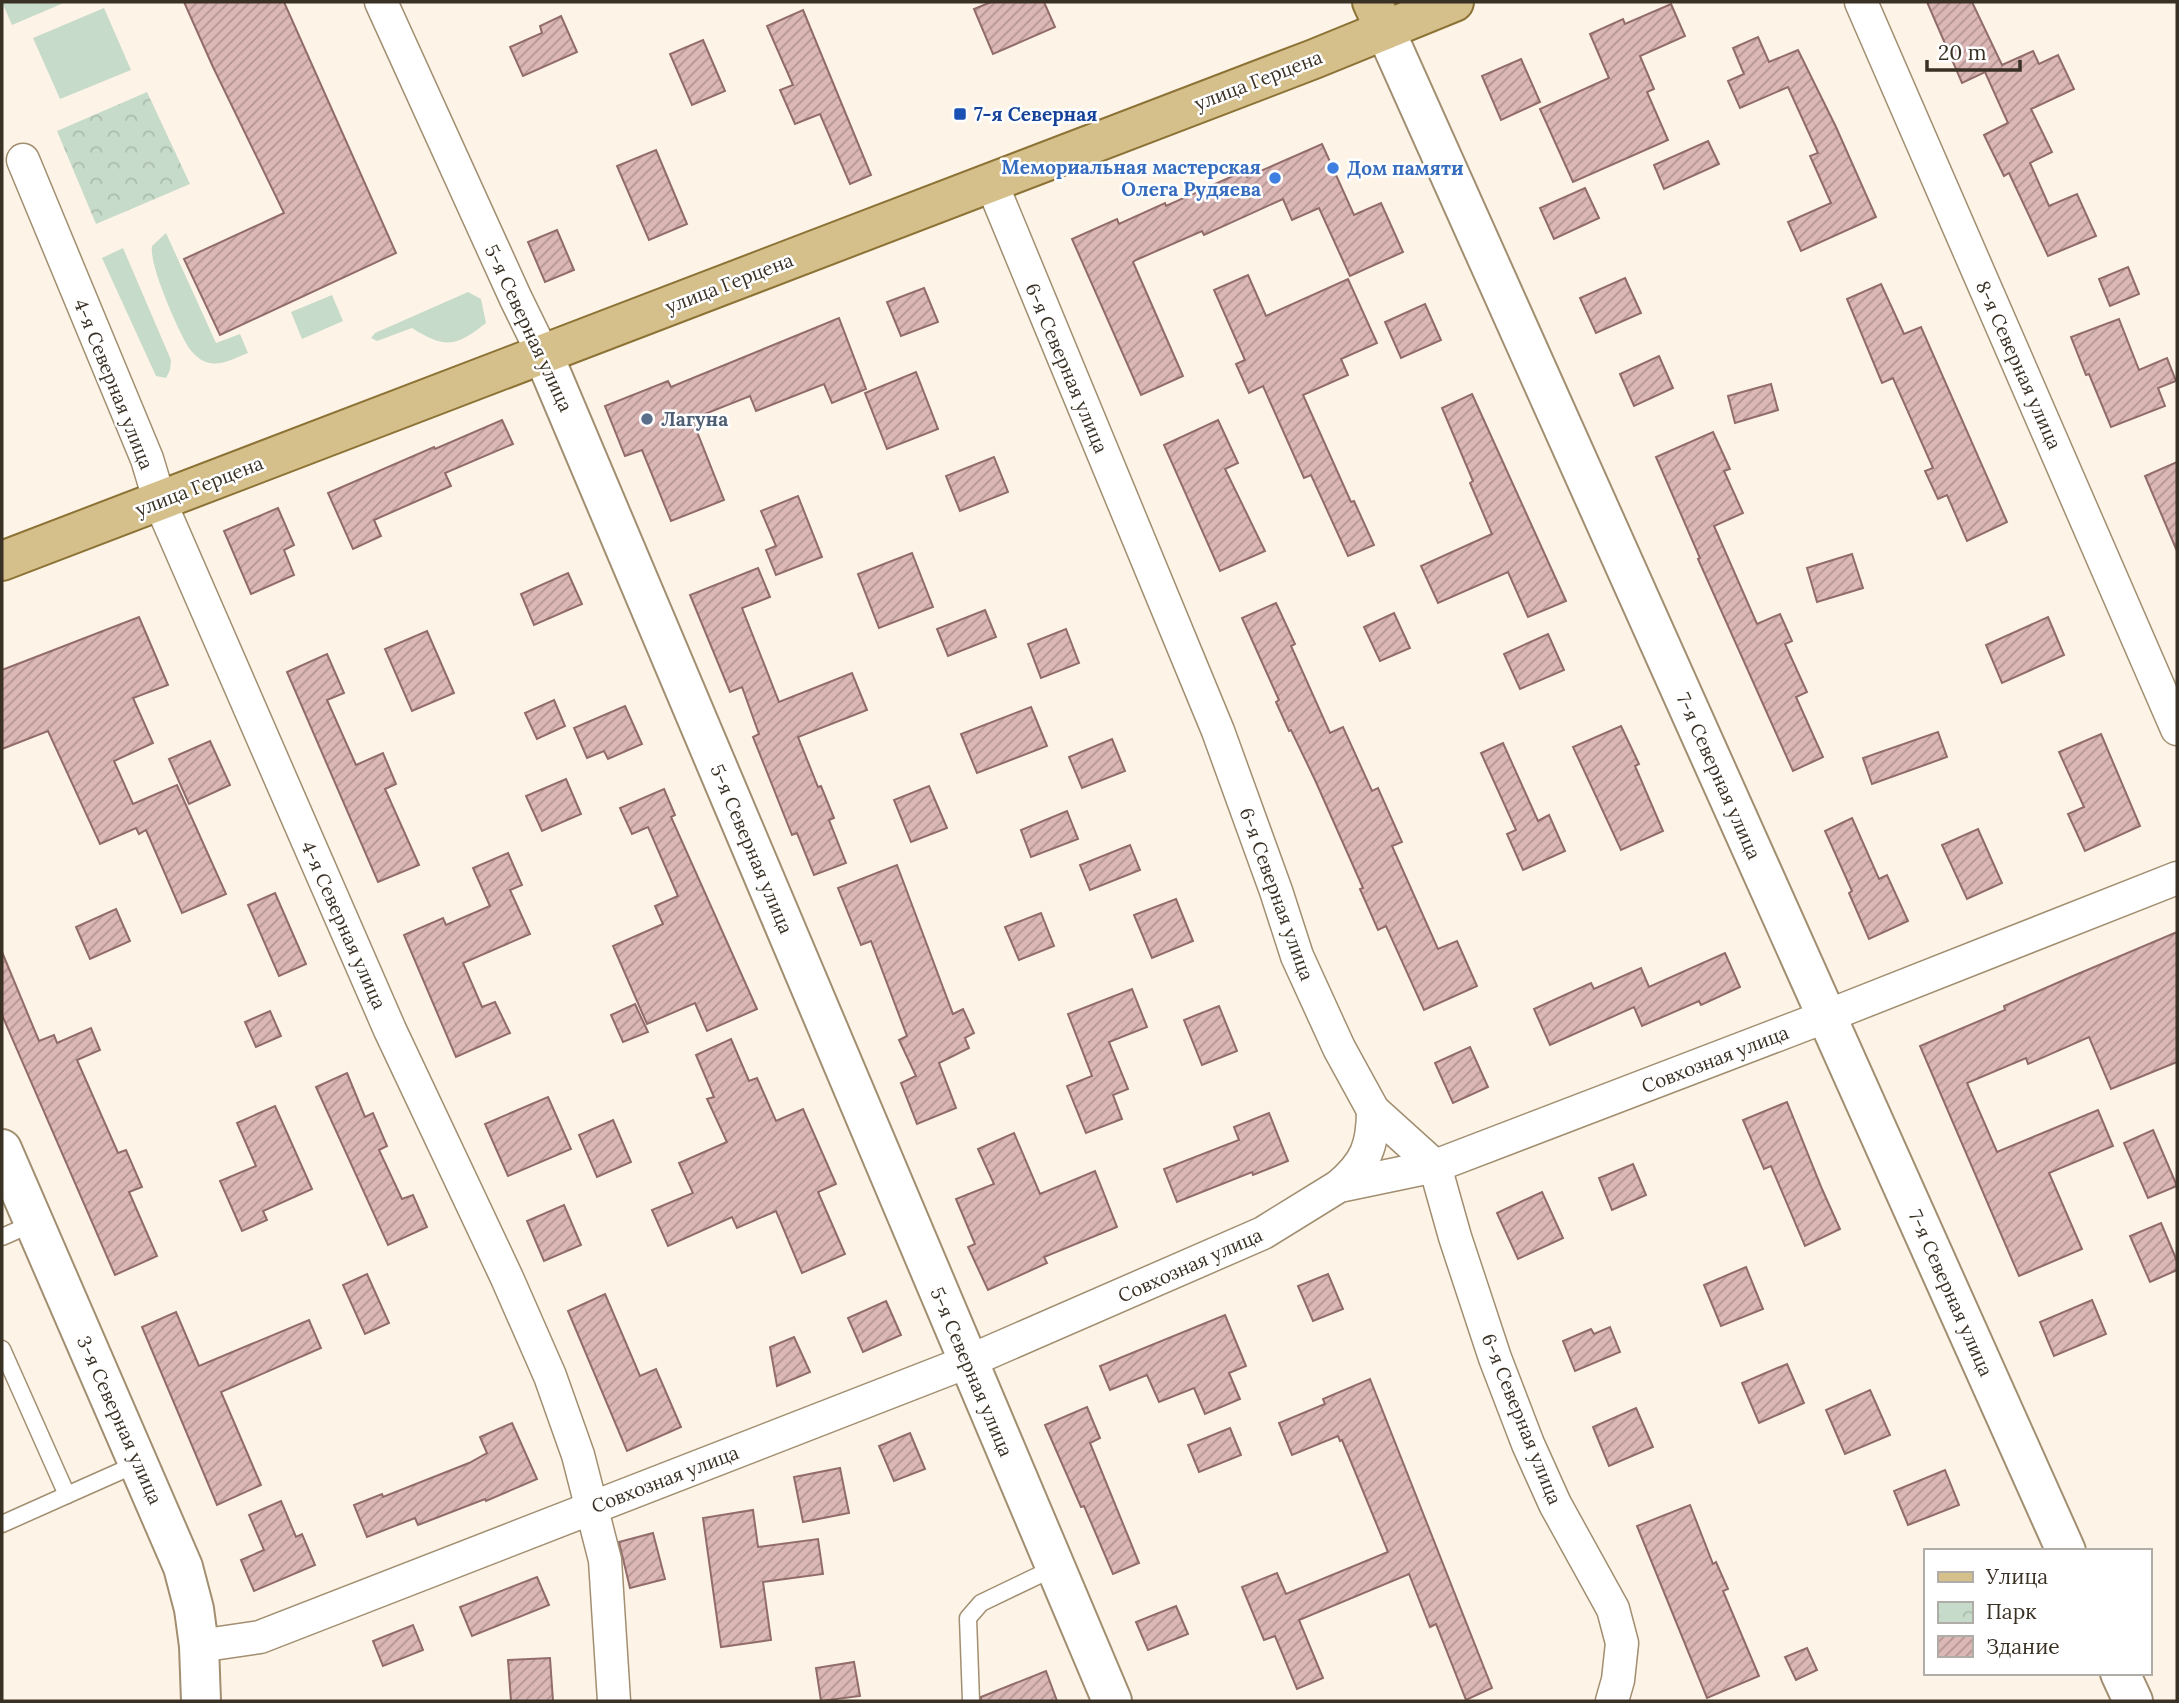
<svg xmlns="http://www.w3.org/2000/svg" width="2179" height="1703" font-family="Lora,serif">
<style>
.green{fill:#c7dbca}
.park{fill:url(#park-crowns)}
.building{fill:url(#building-hatch);stroke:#926c6a;stroke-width:2}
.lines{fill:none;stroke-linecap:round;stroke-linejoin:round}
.lane-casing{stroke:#a28e70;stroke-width:19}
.street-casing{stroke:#a28e70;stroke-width:35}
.secondary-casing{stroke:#a28e70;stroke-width:42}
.primary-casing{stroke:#8d7235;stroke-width:42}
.lane{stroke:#fff;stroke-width:16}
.street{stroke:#fff;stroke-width:32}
.secondary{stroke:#fff;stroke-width:38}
.primary{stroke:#d5bf8b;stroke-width:38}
.transit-dot{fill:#1a4fb4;stroke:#fff;stroke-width:2.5}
.shop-dot{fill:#3f7fe0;stroke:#fff;stroke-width:2.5}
.service-dot{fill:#5c6f8a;stroke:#fff;stroke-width:2.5}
.labels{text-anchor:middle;stroke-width:5;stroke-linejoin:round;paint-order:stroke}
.street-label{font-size:19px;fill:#3a3125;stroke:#fff}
.transit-label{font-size:19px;font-weight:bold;fill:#164399;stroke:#fff;text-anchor:start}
.shop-label{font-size:19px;font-weight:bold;fill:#366cbe;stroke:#fff;text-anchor:end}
.service-label{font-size:19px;font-weight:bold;fill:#4e5e75;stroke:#fff;text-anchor:start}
</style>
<defs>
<pattern id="park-crowns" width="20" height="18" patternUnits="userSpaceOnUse" patternTransform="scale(1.75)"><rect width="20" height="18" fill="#c7dbca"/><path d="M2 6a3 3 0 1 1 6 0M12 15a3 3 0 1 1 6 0" fill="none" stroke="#acbcad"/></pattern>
<pattern id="building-hatch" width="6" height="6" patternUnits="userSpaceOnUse" patternTransform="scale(1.75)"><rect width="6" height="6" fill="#dbb7b5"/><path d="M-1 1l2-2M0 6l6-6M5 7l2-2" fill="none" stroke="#b39593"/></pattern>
</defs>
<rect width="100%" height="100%" fill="#fdf4e7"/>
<!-- green -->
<g class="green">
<polygon points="2,2 66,2 12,25"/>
<polygon points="104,8 131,70 60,99 33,38"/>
<path d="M166 233 216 343 240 334 248 353C235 358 220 367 206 362 198 359 190 351 186 343 176 325 149 265 152 246Z"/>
<polygon points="123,248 171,360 170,370 166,378 156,376 102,258"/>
<path d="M468 292 481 299 486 323C456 347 445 349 412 328L377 341 371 338 375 333Z"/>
<polygon points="332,295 343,321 302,339 291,312"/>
</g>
<!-- park -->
<polygon class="park" points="147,92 190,184 96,224 57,131"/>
<!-- building -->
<g class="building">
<polygon points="184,2 284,2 396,253 220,335 184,259 284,213 213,67"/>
<polygon points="991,2 1044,2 1055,27 993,54 974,9"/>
<polygon points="1927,2 1972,2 2002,65 2033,51 2039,64 2058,55 2074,89 2031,109 2052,152 2030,163 2049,206 2077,194 2096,236 2048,256 2009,173 2004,176 1984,135 2008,123 1985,72 1962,83"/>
<polygon points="1671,4 1685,36 1640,56 1654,89 1647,92 1668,140 1573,182 1540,109 1609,78 1590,34 1623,19 1625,24"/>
<polygon points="803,10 871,175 850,184 820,114 795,124 780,90 793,85 767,26"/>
<polygon points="561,16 577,52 523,76 510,47 542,33 540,26"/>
<polygon points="1758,37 1769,62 1798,50 1836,127 1876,217 1801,251 1788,222 1831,203 1810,156 1818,153 1788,87 1740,108 1728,81 1744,74 1733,48"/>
<polygon points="703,40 725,91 692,105 670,54"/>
<polygon points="1521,59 1540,102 1501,120 1482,76"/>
<polygon points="1708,141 1719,164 1664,189 1654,165"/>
<polygon points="1322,144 1354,215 1381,203 1403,252 1350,276 1319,208 1292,220 1283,199 1204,235 1202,231 1136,260 1133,262 1183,376 1141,395 1072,239 1117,219 1119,224 1165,203 1166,206 1244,171 1247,177"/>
<polygon points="656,150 687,224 649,240 617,166"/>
<polygon points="1585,188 1599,218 1554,239 1540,208"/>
<polygon points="557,230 574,270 545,282 528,242"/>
<polygon points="2128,267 2139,294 2110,306 2099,279"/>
<polygon points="1248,275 1266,316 1348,279 1377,343 1341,359 1348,375 1303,395 1351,502 1354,501 1374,545 1348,556 1311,475 1304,478 1263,386 1249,393 1236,364 1245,360 1214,290"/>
<polygon points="1625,278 1641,313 1596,333 1580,298"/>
<polygon points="1881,284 1904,334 1921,327 2007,522 1967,541 1947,495 1938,499 1925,471 1933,468 1893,378 1882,383 1847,299"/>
<polygon points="924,288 938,322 901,336 887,302"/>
<polygon points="1425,304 1441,340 1401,358 1385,322"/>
<polygon points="839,318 866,389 832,403 824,384 756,411 750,396 692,419 724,500 671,521 642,450 625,456 605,406 668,381 671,387"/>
<polygon points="2119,319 2139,370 2167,358 2176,381 2158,388 2165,406 2111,427 2089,374 2086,375 2071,337"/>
<polygon points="1659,356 1673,388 1634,406 1620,374"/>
<polygon points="916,372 938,429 887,449 865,393"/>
<polygon points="1771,384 1778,410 1735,423 1728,396"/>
<polygon points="1472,394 1566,601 1528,617 1508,572 1438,603 1421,566 1492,534 1470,483 1473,481 1442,408"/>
<polygon points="502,420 513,444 445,473 451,486 374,520 381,536 353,549 328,493 434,447 435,449"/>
<polygon points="1218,420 1238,463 1225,469 1265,551 1220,571 1164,445"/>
<polygon points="1713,432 1730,469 1724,471 1743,513 1714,526 1757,624 1780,614 1792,641 1785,644 1807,692 1796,697 1823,757 1793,771 1698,559 1700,558 1656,457"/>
<polygon points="994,457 1008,492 960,511 946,476"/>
<polygon points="2177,462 2177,551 2145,476"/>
<polygon points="798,496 822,557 776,575 766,550 776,546 761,511"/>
<polygon points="278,508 294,545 284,550 294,575 251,594 224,531"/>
<polygon points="912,553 933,607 879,628 858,574"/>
<polygon points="1852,554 1863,588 1817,602 1807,568"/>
<polygon points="758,568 770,597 742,608 779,702 852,673 867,710 798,737 818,787 821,786 834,818 829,820 846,863 814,875 797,833 792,835 753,737 759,734 742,687 730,692 690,595"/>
<polygon points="568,573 582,604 534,625 521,594"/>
<polygon points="1276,603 1295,644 1291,646 1330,733 1343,727 1372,791 1378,788 1402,842 1392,846 1438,949 1457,941 1477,986 1424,1010 1386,926 1378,930 1360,889 1363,888 1315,780 1291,730 1289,731 1276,702 1279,700 1242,618"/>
<polygon points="985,610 996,637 948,656 937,629"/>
<polygon points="1394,613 1410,648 1380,661 1364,627"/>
<polygon points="139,617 168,685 133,698 153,743 114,761 133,804 177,785 226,894 182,913 146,830 139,834 136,828 100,844 48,731 2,749 2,670"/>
<polygon points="2048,617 2064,655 2002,683 1986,645"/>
<polygon points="1066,629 1079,663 1041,678 1028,644"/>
<polygon points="427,631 454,693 412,711 385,649"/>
<polygon points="1548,634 1564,670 1520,689 1504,654"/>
<polygon points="327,654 344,693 327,700 356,765 383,753 396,784 385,789 419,865 378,882 287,672"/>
<polygon points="554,700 565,726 537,739 525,713"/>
<polygon points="625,706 642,744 608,759 604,751 587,758 574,728"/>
<polygon points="1031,707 1047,746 977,773 961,734"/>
<polygon points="1621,726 1639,764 1635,766 1663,831 1621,850 1573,747"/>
<polygon points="1938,732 1947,757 1872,784 1863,758"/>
<polygon points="2101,734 2140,826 2085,851 2068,814 2084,807 2059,752"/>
<polygon points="1112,739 1125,771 1082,788 1069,757"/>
<polygon points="210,741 230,785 189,804 169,759"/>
<polygon points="1503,743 1538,821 1549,815 1565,851 1523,870 1507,834 1516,830 1481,753"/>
<polygon points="566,779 581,814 542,831 526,796"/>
<polygon points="929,786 947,828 911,842 894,800"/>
<polygon points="664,789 675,815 671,817 757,1009 707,1031 695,1003 647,1024 613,946 663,924 655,906 678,896 648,827 632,834 620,808"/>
<polygon points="1067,811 1078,839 1031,857 1021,830"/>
<polygon points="1852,818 1879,879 1887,875 1908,921 1869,939 1849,893 1852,891 1825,831"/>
<polygon points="1978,829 2002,883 1967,899 1942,845"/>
<polygon points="1130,845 1140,870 1090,890 1080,865"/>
<polygon points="508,853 522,885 510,890 530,934 463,963 482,1007 495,1002 510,1033 456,1057 404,935 443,918 446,925 490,906 473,868"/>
<polygon points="897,865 953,1014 963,1009 974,1033 965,1038 969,1048 939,1063 956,1108 917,1124 901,1083 916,1076 899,1040 907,1036 871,941 861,945 838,888"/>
<polygon points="275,893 306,964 279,976 248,905"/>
<polygon points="1176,899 1193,941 1152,958 1134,915"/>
<polygon points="116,909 130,941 90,959 76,927"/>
<polygon points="1041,913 1054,946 1019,960 1005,927"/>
<polygon points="2177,932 2177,1062 2111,1089 2089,1037 2028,1064 2026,1058 1967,1083 1997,1152 2098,1110 2113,1146 2049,1173 2082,1249 2019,1276 1920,1046 2005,1010 2004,1006 2073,976"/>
<polygon points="2,952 39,1041 54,1035 57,1043 91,1028 100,1050 77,1060 118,1153 126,1150 142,1187 129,1192 157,1256 115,1275 2,1015"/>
<polygon points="1725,953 1740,987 1701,1005 1699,1001 1642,1026 1634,1007 1550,1045 1534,1009 1591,983 1594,989 1641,968 1649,987"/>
<polygon points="1132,989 1147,1027 1109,1042 1128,1089 1113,1095 1122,1119 1086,1133 1067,1086 1092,1076 1068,1014"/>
<polygon points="635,1004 648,1032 623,1042 611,1015"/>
<polygon points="1219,1006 1237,1051 1202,1065 1184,1020"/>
<polygon points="270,1011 281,1036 256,1047 245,1022"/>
<polygon points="731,1039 749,1081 757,1078 776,1121 803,1109 836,1184 818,1192 845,1254 802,1273 776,1211 737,1228 732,1217 668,1246 652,1210 693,1193 679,1163 727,1142 707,1099 714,1097 696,1055"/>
<polygon points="1470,1047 1488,1087 1453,1103 1435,1063"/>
<polygon points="347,1073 365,1117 373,1113 387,1146 379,1150 402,1199 413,1195 427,1227 388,1245 316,1087"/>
<polygon points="548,1097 571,1149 508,1176 485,1124"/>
<polygon points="1787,1102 1822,1189 1840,1229 1805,1246 1771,1166 1764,1169 1743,1120"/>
<polygon points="275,1106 312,1189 263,1211 267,1220 242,1231 220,1181 256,1166 237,1123"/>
<polygon points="1269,1113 1288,1161 1253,1175 1252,1172 1177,1202 1164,1169 1239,1140 1234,1127"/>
<polygon points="613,1120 631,1162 597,1177 579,1135"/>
<polygon points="2153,1130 2177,1186 2148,1198 2124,1143"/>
<polygon points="1014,1133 1040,1194 1095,1171 1117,1227 1044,1257 1047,1263 988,1290 968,1247 975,1244 956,1199 994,1184 978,1149"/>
<polygon points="1633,1164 1646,1195 1612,1210 1599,1178"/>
<polygon points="1542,1192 1563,1238 1518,1259 1497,1213"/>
<polygon points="564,1205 581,1245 544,1261 527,1221"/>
<polygon points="2161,1223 2177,1261 2177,1270 2150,1282 2130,1236"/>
<polygon points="1746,1267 1763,1309 1721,1326 1704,1285"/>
<polygon points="367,1274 389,1323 365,1334 343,1285"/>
<polygon points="1328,1274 1343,1309 1313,1321 1298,1286"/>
<polygon points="605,1294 640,1376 656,1369 681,1427 627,1451 568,1311"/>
<polygon points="2092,1300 2106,1334 2054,1356 2040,1322"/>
<polygon points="886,1301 901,1335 863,1352 848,1318"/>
<polygon points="176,1312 199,1366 309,1320 321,1348 221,1392 261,1485 217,1505 142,1327"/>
<polygon points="1225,1315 1246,1366 1229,1373 1240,1399 1205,1414 1194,1388 1159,1402 1147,1375 1110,1390 1100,1366"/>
<polygon points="1610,1327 1620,1352 1575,1371 1563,1341 1591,1329 1594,1334"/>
<polygon points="794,1337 810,1372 777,1386 770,1347"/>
<polygon points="1787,1364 1804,1403 1759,1423 1742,1383"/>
<polygon points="1370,1379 1492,1688 1466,1700 1436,1624 1430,1627 1409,1574 1299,1620 1323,1678 1297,1689 1275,1636 1264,1640 1242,1587 1277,1573 1286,1594 1388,1552 1342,1440 1340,1441 1338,1436 1292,1455 1279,1423 1325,1404 1323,1399"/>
<polygon points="1870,1390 1890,1435 1845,1454 1826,1410"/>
<polygon points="1087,1407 1100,1438 1090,1443 1139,1563 1113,1574 1084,1506 1081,1507 1045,1425"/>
<polygon points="1636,1408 1653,1447 1609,1466 1593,1427"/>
<polygon points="512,1423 537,1479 486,1501 485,1499 418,1525 415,1518 367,1537 354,1505 382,1494 383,1497 469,1463 487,1453 480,1437"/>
<polygon points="1230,1428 1241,1455 1199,1472 1188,1445"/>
<polygon points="910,1433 925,1469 894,1481 879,1446"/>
<polygon points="840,1468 849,1513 803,1522 794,1477"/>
<polygon points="1945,1470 1959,1505 1908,1525 1894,1491"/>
<polygon points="281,1501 296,1537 302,1534 315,1565 254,1591 241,1560 264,1550 249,1515"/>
<polygon points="1690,1505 1713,1564 1716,1562 1728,1589 1723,1591 1759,1676 1707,1698 1637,1526"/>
<polygon points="753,1510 758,1547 818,1539 823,1574 763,1582 771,1640 721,1647 703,1518"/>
<polygon points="653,1533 665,1579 630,1588 619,1542"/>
<polygon points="537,1577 549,1605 472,1636 460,1607"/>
<polygon points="1176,1606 1188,1634 1148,1650 1136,1622"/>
<polygon points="413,1625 423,1650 383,1666 373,1641"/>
<polygon points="1807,1648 1817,1670 1796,1680 1785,1657"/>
<polygon points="550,1658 553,1701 511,1701 508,1660"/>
<polygon points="854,1662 860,1696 821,1701 816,1668"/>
<polygon points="1046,1671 1057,1701 981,1701 981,1697"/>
</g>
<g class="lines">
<!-- lane casing -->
<g class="lane-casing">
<g id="lane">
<polyline points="2,1237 34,1223"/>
<polyline points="2,1349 67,1495 139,1463"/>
<polyline points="2,1524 67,1495"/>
<polyline points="971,1701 968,1618 981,1603 1056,1567"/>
</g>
</g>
<!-- street casing -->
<g class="street-casing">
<g id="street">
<polyline points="381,2 516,299 543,354"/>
<polyline points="1861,2 2177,729"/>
<polyline points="23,160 147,459 160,502 390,1030 507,1278 550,1376 578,1455 605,1560 614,1701"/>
<polyline points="991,182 1218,731 1276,891 1297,956 1339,1048 1373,1110 1435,1166 1455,1237 1495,1358 1528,1444 1555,1504 1613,1609 1622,1643 1618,1680 1612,1701"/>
<path d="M1339 1186C1366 1163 1373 1146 1373 1110"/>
<polyline points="199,1646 260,1637 967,1362 1263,1233 1339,1186 1435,1166 1827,1016 2177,878"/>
</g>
</g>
<!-- secondary casing -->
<g class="secondary-casing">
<g id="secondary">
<polyline points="1385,30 2066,1551"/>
<polyline points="543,354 1112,1701"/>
<polyline points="2,1149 183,1567 194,1609 199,1646 201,1701"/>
<polyline points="2120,1673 2133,1701"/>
</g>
</g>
<!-- primary casing -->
<g class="primary-casing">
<g id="primary">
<polyline points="1372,2 1385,30"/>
<polyline points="2,561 1314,59 1454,2"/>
</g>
</g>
<!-- lane -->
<use href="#lane" class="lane"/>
<!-- street -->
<use href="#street" class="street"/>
<!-- secondary -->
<use href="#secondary" class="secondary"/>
<!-- primary -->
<use href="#primary" class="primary"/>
</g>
<!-- markers -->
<rect class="transit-dot" x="953" y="107" width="14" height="14" rx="3.5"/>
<g class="shop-dot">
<circle cx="1333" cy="168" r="7"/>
<circle cx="1275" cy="178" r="7"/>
</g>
<circle class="service-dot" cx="647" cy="419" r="7"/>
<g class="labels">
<!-- street labels -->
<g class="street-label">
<text transform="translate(1258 80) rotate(-21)" y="7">улица Герцена</text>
<text transform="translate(729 283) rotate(-21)" y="7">улица Герцена</text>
<text transform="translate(529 328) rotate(65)" y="7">5-я Северная улица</text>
<text transform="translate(2019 365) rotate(66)" y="7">8-я Северная улица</text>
<text transform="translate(1067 368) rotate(67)" y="7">6-я Северная улица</text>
<text transform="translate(114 384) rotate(68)" y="7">4-я Северная улица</text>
<text transform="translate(199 486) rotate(-21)" y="7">улица Герцена</text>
<text transform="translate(1719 776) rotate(66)" y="7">7-я Северная улица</text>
<text transform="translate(752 849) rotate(67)" y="7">5-я Северная улица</text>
<text transform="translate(1277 894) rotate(70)" y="7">6-я Северная улица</text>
<text transform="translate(344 925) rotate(66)" y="7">4-я Северная улица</text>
<text transform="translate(1715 1059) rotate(-21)" y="7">Совхозная улица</text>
<text transform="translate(1190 1265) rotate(-24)" y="7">Совхозная улица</text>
<text transform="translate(1951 1293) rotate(66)" y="7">7-я Северная улица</text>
<text transform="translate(972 1372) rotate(67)" y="7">5-я Северная улица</text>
<text transform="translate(1522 1419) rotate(68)" y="7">6-я Северная улица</text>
<text transform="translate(120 1420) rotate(66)" y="7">3-я Северная улица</text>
<text transform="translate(665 1479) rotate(-21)" y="7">Совхозная улица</text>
</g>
<!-- transit labels -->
<g class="transit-label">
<text x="974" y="121">7-я Северная</text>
</g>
<!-- shop labels -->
<g class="shop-label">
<text x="1261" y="174">Мемориальная мастерская<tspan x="1261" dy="22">Олега Рудяева</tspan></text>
<text x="1347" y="175" text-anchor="start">Дом памяти</text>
</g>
<!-- service labels -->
<g class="service-label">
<text x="661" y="426">Лагуна</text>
</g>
</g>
<!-- border -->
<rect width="2179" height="1703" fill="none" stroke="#3a3125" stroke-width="7"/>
<!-- legend -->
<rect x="1924" y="1549" width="228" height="126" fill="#ffffff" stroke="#b0ada8" stroke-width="2"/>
<rect x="1938" y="1572" width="35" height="10" fill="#d5bf8b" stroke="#b0ada8" stroke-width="2"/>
<text x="1986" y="1584" font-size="21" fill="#3a3125">Улица</text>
<rect x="1938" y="1602" width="35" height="21" fill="url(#park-crowns)" stroke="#b0ada8" stroke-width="2"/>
<text x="1986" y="1619" font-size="21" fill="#3a3125">Парк</text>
<rect x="1938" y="1636" width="35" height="21" fill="url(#building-hatch)" stroke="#b0ada8" stroke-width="2"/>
<text x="1986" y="1654" font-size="21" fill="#3a3125">Здание</text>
<!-- scale -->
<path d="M1927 60v10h93v-10" fill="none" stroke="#3a3125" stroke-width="3.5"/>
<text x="1938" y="60" font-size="21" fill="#3a3125" stroke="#ffffff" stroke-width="5" paint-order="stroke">20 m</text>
</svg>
